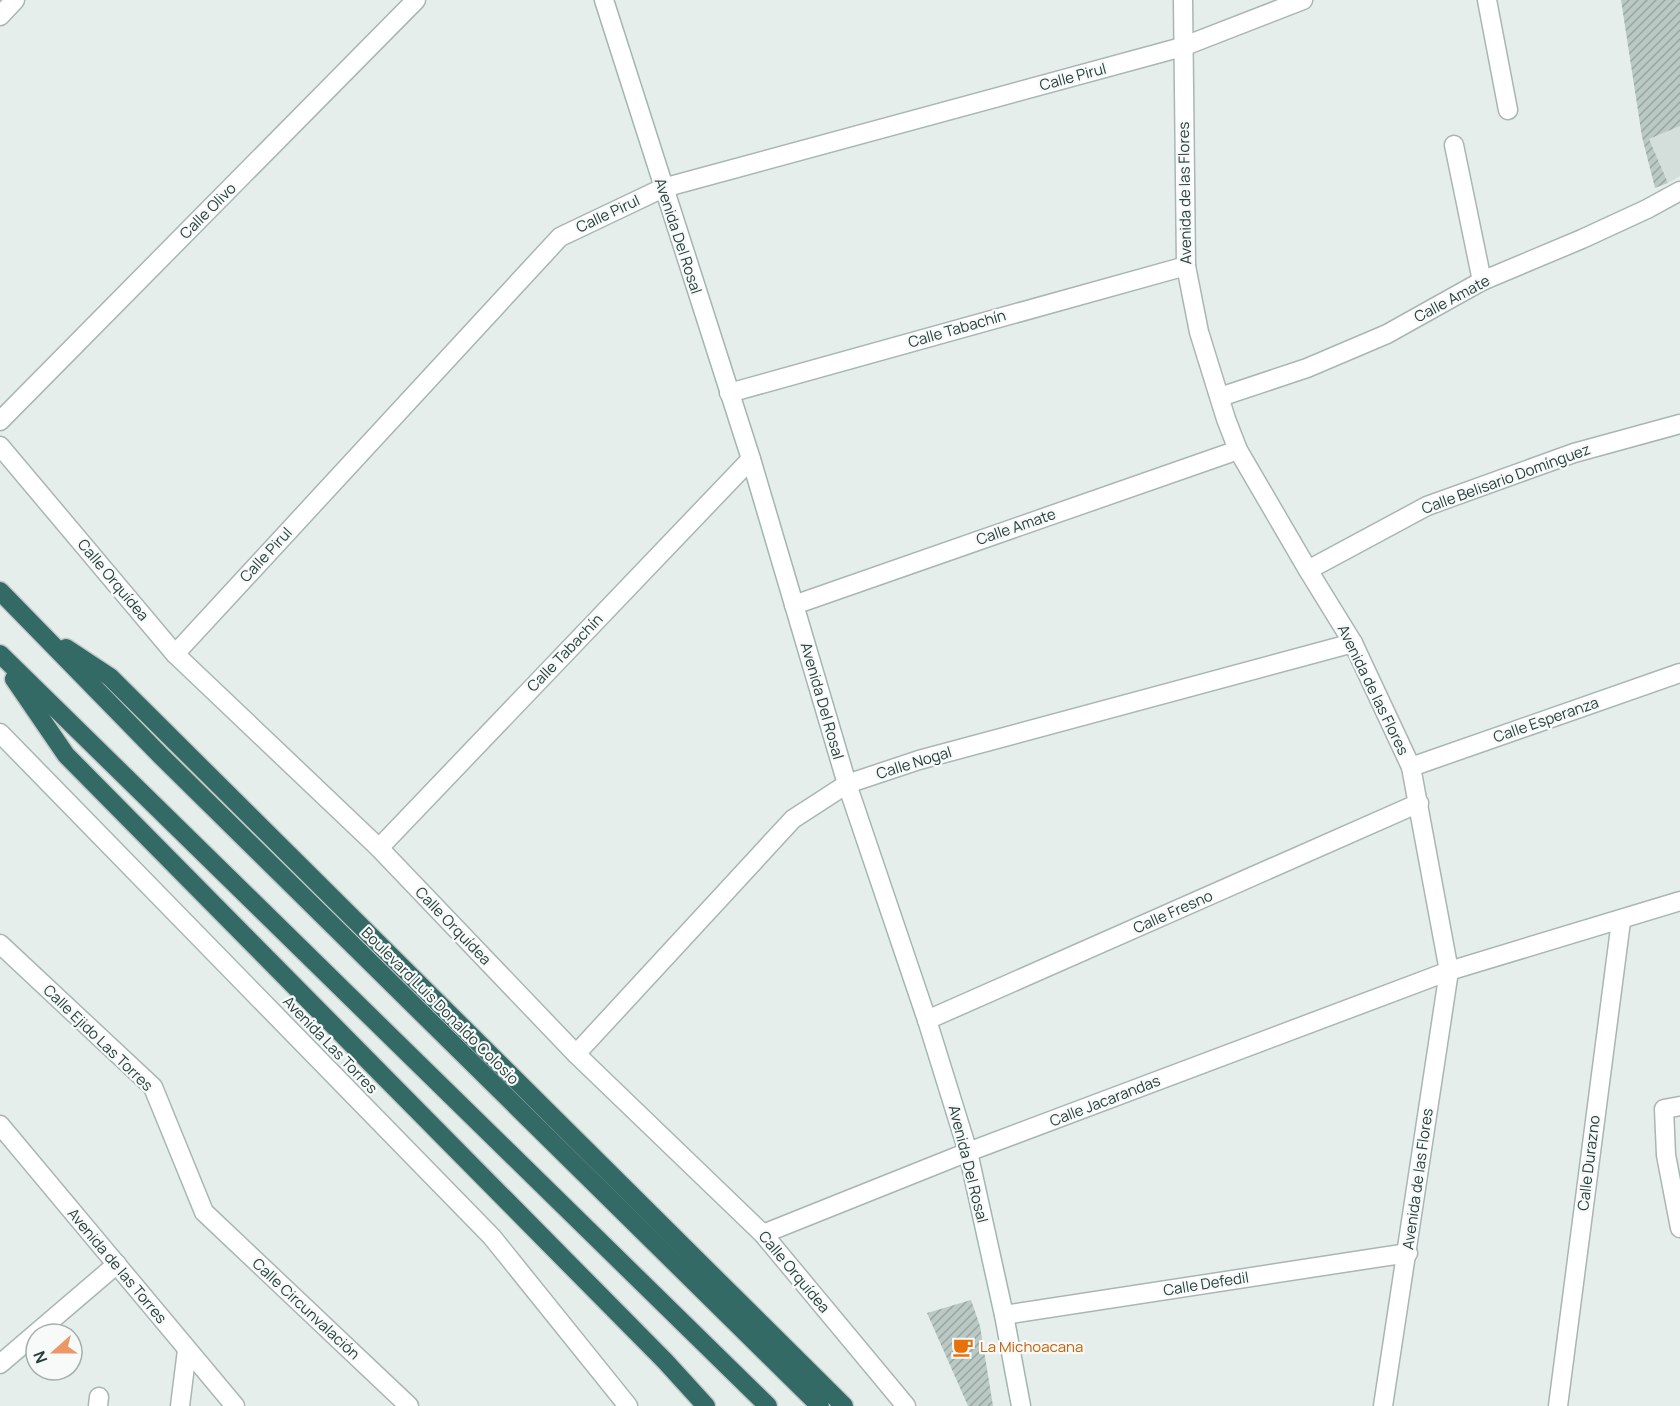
<svg xmlns="http://www.w3.org/2000/svg" width="1680" height="1406" font-family="Manrope,sans-serif">
<style>
.built{fill:#d4dedb}
.building{fill:url(#building-hatch)}
.lines{fill:none;stroke-linecap:round;stroke-linejoin:round}
.street-casing{stroke:#a9b6b3;stroke-width:21}
.secondary-casing{stroke:#a2b6b1;stroke-width:21}
.highway-casing{stroke:#c2c9c8;stroke-width:21}
.street{stroke:#fff;stroke-width:18}
.secondary{stroke:#fff;stroke-width:18}
.highway{stroke:#336a65;stroke-width:18}
.labels{text-anchor:middle;stroke-width:4.5;stroke-linejoin:round;paint-order:stroke}
.street-label{font-size:15px;fill:#263f3b;stroke:#f7faf9}
.food-label{font-size:15px;fill:#c56008;stroke:#f7faf9;text-anchor:start}
</style>
<defs>
<pattern id="building-hatch" width="6" height="6" patternUnits="userSpaceOnUse" patternTransform="scale(1.5)"><rect width="6" height="6" fill="#bbc9c5"/><path d="M-1 1l2-2M0 6l6-6M5 7l2-2" fill="none" stroke="#98a5a1"/></pattern>
</defs>
<rect width="100%" height="100%" fill="#e6eeeb"/>
<!-- built -->
<polygon class="built" points="1680,126 1680,176 1668,183 1649,139"/>
<!-- building -->
<g class="building">
<polygon points="1621,0 1680,0 1680,126 1649,139 1668,183 1655,188 1642,137"/>
<polygon points="971,1300 980,1326 993,1406 968,1406 927,1313"/>
</g>
<g class="lines">
<!-- street casing -->
<g class="street-casing">
<g id="street">
<polyline points="1183,0 1186,266 1199,332 1226,419 1238,450 1308,570 1353,643 1411,767 1449,971 1383,1406"/>
<polyline points="1487,0 1508,110"/>
<polyline points="0,16 15,0"/>
<polyline points="1454,145 1482,281"/>
<polyline points="729,393 1186,266"/>
<polyline points="1220,397 1307,368 1387,334 1482,281 1582,239 1647,209 1680,191"/>
<polyline points="0,421 416,0"/>
<polyline points="0,446 175,654 379,848 576,1054 763,1234 906,1406"/>
<polyline points="1308,570 1427,506 1574,453 1680,424"/>
<polyline points="794,605 1238,450"/>
<polyline points="175,654 560,237 663,188 1182,47 1303,0"/>
<polyline points="0,733 492,1237 628,1406"/>
<polyline points="1411,767 1680,673"/>
<polyline points="379,848 751,459"/>
<polyline points="0,944 153,1087 204,1212 409,1406"/>
<polyline points="927,1020 1419,803"/>
<polyline points="576,1054 793,819 847,784 919,760 1353,643"/>
<polyline points="1680,1106 1664,1109 1666,1155 1680,1228"/>
<polyline points="0,1125 235,1406"/>
<polyline points="763,1234 968,1152 1449,971 1680,901"/>
<polyline points="1004,1315 1408,1253"/>
<polyline points="0,1364 117,1264"/>
<polyline points="98,1406 99,1397"/>
<polyline points="180,1406 187,1350"/>
<polyline points="1558,1406 1621,921"/>
</g>
</g>
<!-- secondary casing -->
<g class="secondary-casing">
<polyline id="secondary" points="604,0 751,459 847,784 927,1020 968,1152 1004,1315 1021,1406"/>
</g>
<!-- highway casing -->
<g class="highway-casing">
<g id="highway">
<polyline points="0,591 161,756 820,1406"/>
<polyline points="66,648 110,677 844,1406"/>
<polyline points="0,654 768,1406"/>
<polyline points="14,679 66,755 665,1361 706,1406"/>
</g>
</g>
<!-- street -->
<use href="#street" class="street"/>
<!-- secondary -->
<use href="#secondary" class="secondary"/>
<!-- highway -->
<use href="#highway" class="highway"/>
</g>
<!-- icons -->
<defs>
<g id="cafe-bare" transform="scale(1.62)"><path d="M-5.5-4.5H6V0H3Q3 3.5 0 3.5H-2.5Q-5.5 3.5-5.5 0ZM3-3.2v2h1.7v-2ZM-6 4.5H4V6H-6Z" fill="#e8710a" stroke="#f7faf9" stroke-width="2.5" paint-order="stroke"/></g>
</defs>
<g fill-rule="evenodd">
<use href="#cafe-bare" x="963" y="1347"/>
</g>
<g class="labels">
<!-- street labels -->
<g class="street-label">
<text transform="translate(1073 77) rotate(-15)" y="5">Calle Pirul</text>
<text transform="translate(1185 193) rotate(-91)" y="5">Avenida de las Flores</text>
<text transform="translate(208 211) rotate(-45)" y="5">Calle Olivo</text>
<text transform="translate(608 214) rotate(-25)" y="5">Calle Pirul</text>
<text transform="translate(678 236) rotate(72)" y="5">Avenida Del Rosal</text>
<text transform="translate(1452 299) rotate(-28)" y="5">Calle Amate</text>
<text transform="translate(957 329) rotate(-16)" y="5">Calle Tabachín</text>
<text transform="translate(1506 479) rotate(-20)" y="5">Calle Belisario Domínguez</text>
<text transform="translate(1016 527) rotate(-19)" y="5">Calle Amate</text>
<text transform="translate(266 555) rotate(-47)" y="5">Calle Pirul</text>
<text transform="translate(113 580) rotate(50)" y="5">Calle Orquídea</text>
<text transform="translate(565 653) rotate(-46)" y="5">Calle Tabachín</text>
<text transform="translate(1373 690) rotate(64)" y="5">Avenida de las Flores</text>
<text transform="translate(822 701) rotate(74)" y="5">Avenida Del Rosal</text>
<text transform="translate(1546 720) rotate(-19)" y="5">Calle Esperanza</text>
<text transform="translate(914 763) rotate(-17)" y="5">Calle Nogal</text>
<text transform="translate(1173 912) rotate(-24)" y="5">Calle Fresno</text>
<text transform="translate(453 926) rotate(46)" y="5">Calle Orquídea</text>
<text transform="translate(440 1006) rotate(45)" y="5">Boulevard Luis Donaldo Colosio</text>
<text transform="translate(98 1038) rotate(44)" y="5">Calle Ejido Las Torres</text>
<text transform="translate(330 1045) rotate(46)" y="5">Avenida Las Torres</text>
<text transform="translate(1105 1101) rotate(-21)" y="5">Calle Jacarandas</text>
<text transform="translate(1589 1163) rotate(-83)" y="5">Calle Durazno</text>
<text transform="translate(968 1164) rotate(76)" y="5">Avenida Del Rosal</text>
<text transform="translate(1418 1179) rotate(-82)" y="5">Avenida de las Flores</text>
<text transform="translate(117 1266) rotate(50)" y="5">Avenida de las Torres</text>
<text transform="translate(794 1272) rotate(50)" y="5">Calle Orquídea</text>
<text transform="translate(1206 1284) rotate(-9)" y="5">Calle Defedil</text>
<text transform="translate(306 1309) rotate(43)" y="5">Calle Circunvalación</text>
</g>
<!-- food labels -->
<g class="food-label">
<text x="980" y="1352">La Michoacana</text>
</g>
</g>
<!-- north arrow -->
<g transform="translate(54 1352) rotate(249)"><circle r="28" fill="#f7faf9" stroke="#a3afad" stroke-width="1.5"/>
<path d="M0-4.5L10 22L0 15L-10 22Z" fill="#ea9868"/>
<text y="-9" font-size="16" font-weight="bold" text-anchor="middle" fill="#263f3b">N</text>
</g>
</svg>
